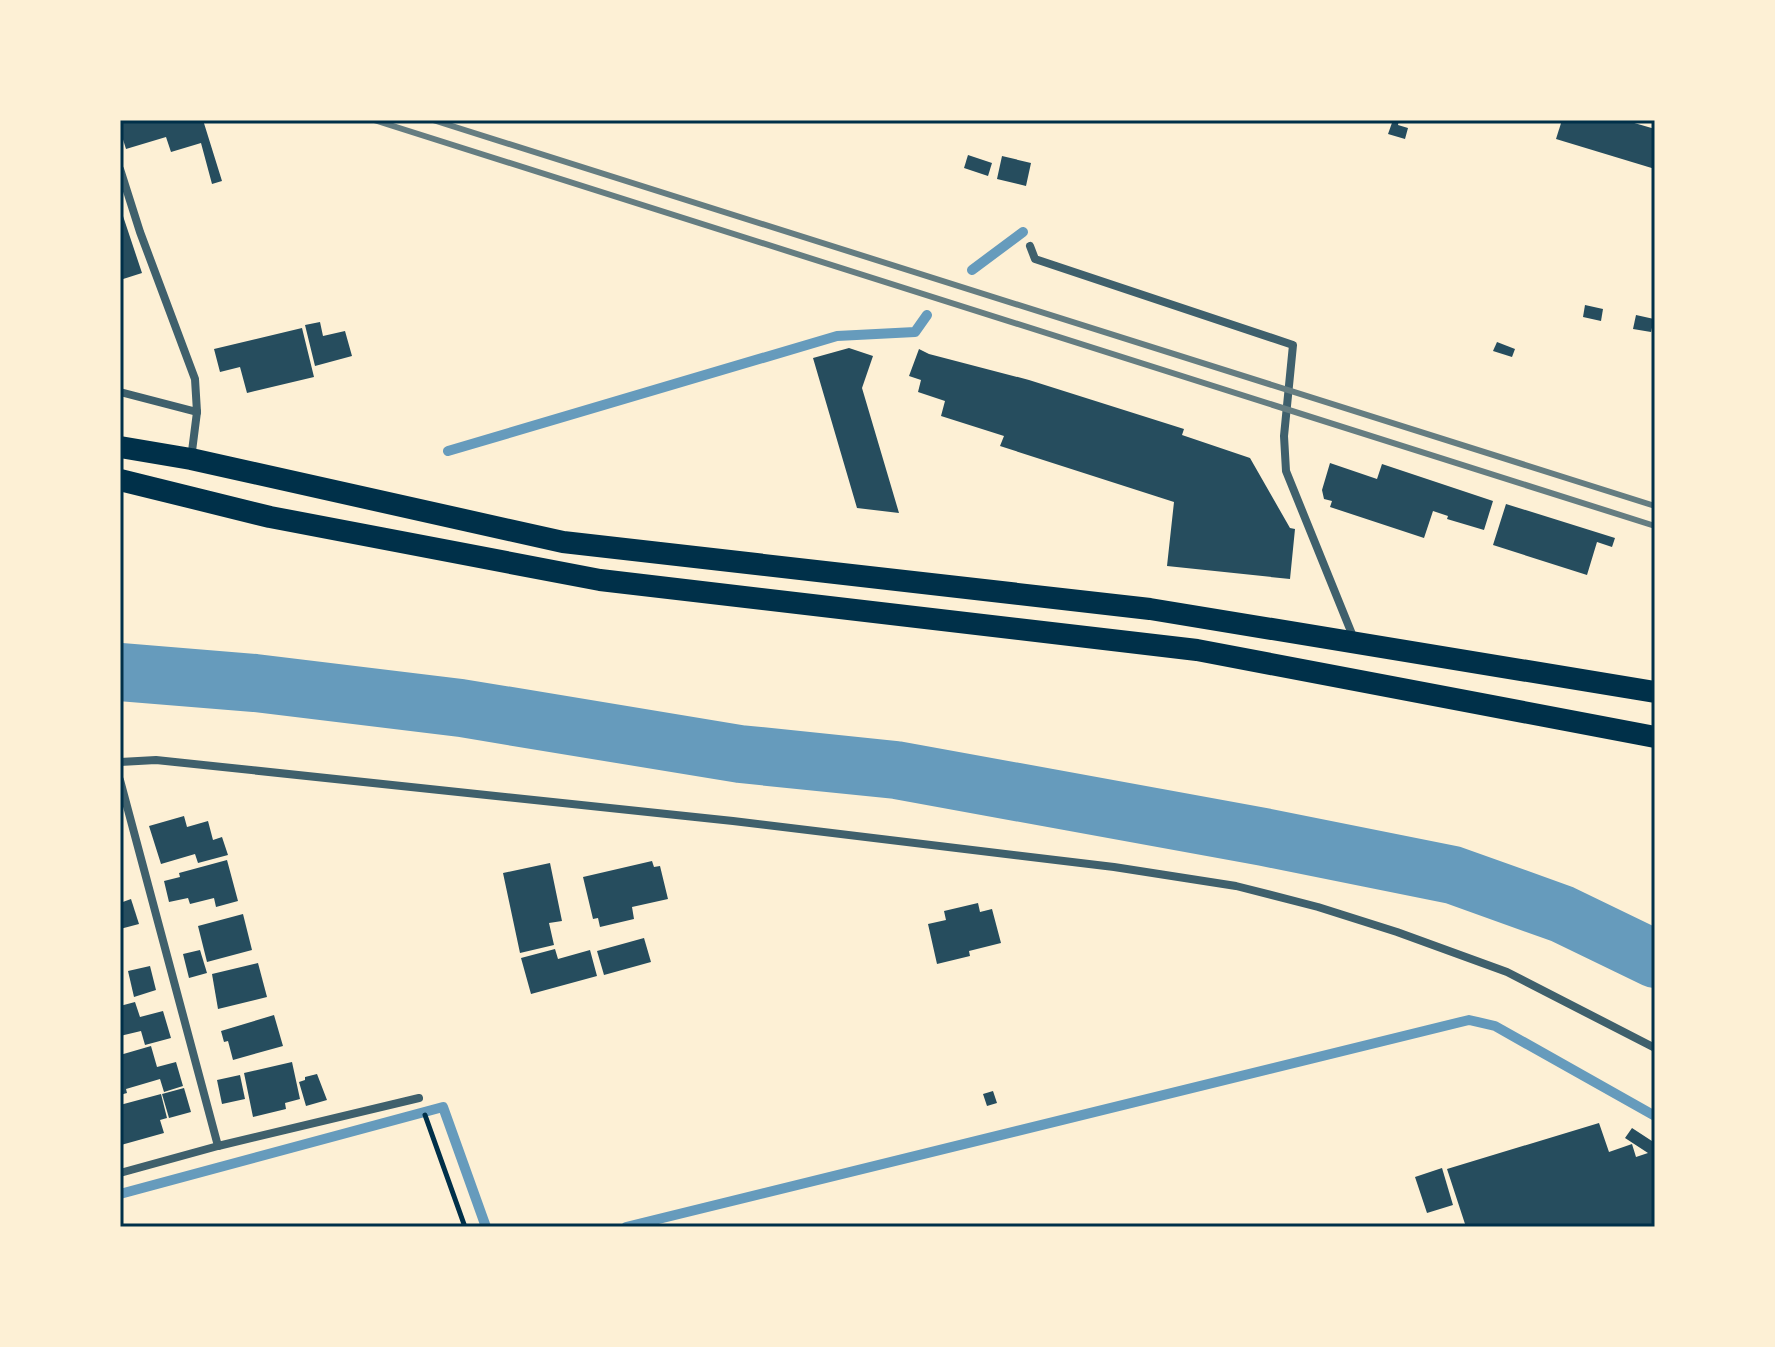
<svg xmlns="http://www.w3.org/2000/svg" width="1775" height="1347" font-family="'Sofia Sans Condensed',sans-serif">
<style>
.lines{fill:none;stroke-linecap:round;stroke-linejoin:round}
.stream{stroke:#669bbc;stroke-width:10}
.river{stroke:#669bbc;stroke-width:58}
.building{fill:#264d5e}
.path{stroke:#003049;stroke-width:5}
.minor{stroke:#3f606c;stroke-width:8}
.trunk{stroke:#003049;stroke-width:22}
.rail{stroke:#657d81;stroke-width:6}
.neatline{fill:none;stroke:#003049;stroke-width:3}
</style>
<rect width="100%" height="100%" fill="#fdf0d5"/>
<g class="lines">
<!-- stream -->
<g class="stream">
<polyline points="972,270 1023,232"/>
<polyline points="448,451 837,336 915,332 927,315"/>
<polyline points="120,1194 443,1107 486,1227"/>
<polyline points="626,1227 1469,1020 1495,1026 1655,1116"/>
</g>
<!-- river -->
<polyline class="river" points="120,672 255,683 461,708 740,754 896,770 1264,837 1453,875 1562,914 1655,959"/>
</g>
<!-- building -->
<g class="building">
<polygon points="120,120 203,120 222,181 212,184 201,143 171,152 166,137 126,149 120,130"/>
<polygon points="1393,120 1399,120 1398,125 1408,128 1405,139 1388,134"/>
<polygon points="1562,120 1624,120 1655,129 1655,169 1556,139"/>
<polygon points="968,155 992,163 988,176 964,168"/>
<polygon points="1002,156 1031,163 1026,186 997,179"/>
<polygon points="121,210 142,273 120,280 120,211"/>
<polygon points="1585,305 1603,309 1601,321 1583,317"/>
<polygon points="1636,315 1654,319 1651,332 1633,329"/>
<polygon points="320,322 323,336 345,331 352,356 315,366 305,325"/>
<polygon points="302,328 314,377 247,393 240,367 220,372 214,349"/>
<polygon points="1497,342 1515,349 1512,357 1493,351"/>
<polygon points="849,348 873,356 862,388 899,513 857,508 813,358"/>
<polygon points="919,349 929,354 1029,380 1184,429 1182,435 1250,458 1290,528 1295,529 1290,579 1167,566 1174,502 1000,446 1004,436 941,416 945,401 918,392 921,380 909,376"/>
<polygon points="1330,463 1377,479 1382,464 1493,501 1484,530 1447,519 1448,516 1433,511 1424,538 1330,507 1332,501 1324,499 1322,490"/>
<polygon points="1506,504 1615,538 1612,547 1597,542 1587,575 1493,545"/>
<polygon points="184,816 187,827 208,821 213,840 222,837 228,855 198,863 195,854 161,864 149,826"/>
<polygon points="227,860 238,901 216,907 214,898 190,904 188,898 169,902 164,881 180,877 179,873"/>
<polygon points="652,861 654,867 660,866 668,899 632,907 634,919 600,927 598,918 593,919 583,877"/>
<polygon points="550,863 562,921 549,923 554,945 520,953 503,873"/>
<polygon points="131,899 139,924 120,929 120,903"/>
<polygon points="978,903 980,912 992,909 1001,943 969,951 970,956 937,964 928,924 946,920 944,911"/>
<polygon points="243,914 252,950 207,962 198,926"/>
<polygon points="644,938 651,962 604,975 597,951"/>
<polygon points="555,949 558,959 590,950 597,976 531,994 521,958"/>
<polygon points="200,950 207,973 189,978 183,954"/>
<polygon points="258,963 267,997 218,1009 212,974"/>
<polygon points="150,966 156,990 134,997 128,971"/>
<polygon points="135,1002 140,1017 163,1011 171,1038 145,1045 141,1031 120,1036 120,1006"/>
<polygon points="274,1015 283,1046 233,1060 228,1041 224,1042 221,1031"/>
<polygon points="151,1046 157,1067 176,1062 183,1086 164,1092 160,1079 126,1089 127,1093 120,1095 120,1055"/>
<polygon points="292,1062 300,1099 285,1103 286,1109 253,1117 244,1073"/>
<polygon points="317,1074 327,1100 306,1106 299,1082 305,1080 305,1077"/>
<polygon points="240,1075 245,1099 222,1104 217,1080"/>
<polygon points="184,1088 191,1112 169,1118 162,1094"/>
<polygon points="993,1091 997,1103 987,1106 983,1094"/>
<polygon points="161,1094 167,1118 160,1120 164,1133 121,1145 120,1105"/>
<polygon points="1599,1123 1609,1152 1632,1144 1636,1157 1648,1153 1625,1138 1632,1128 1655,1143 1655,1223 1641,1227 1466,1227 1447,1169"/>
<polygon points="1442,1168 1453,1205 1427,1213 1415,1177"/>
</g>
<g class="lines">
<!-- path -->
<polyline class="path" points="425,1115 465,1227"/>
<!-- minor -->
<g class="minor">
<polyline points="120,169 140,232 195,379 197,412 120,392"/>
<polyline points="1030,246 1035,259 1293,345 1284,436 1286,471 1354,639"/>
<polyline points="191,459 197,412"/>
<polyline points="120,762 156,760 733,821 1114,867 1236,886 1318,907 1397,932 1507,972 1655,1048"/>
<polyline points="120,780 218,1146"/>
<polyline points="120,1173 218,1146 419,1098"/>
</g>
<!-- trunk -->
<g class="trunk">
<polyline points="120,447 191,459 563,542 1150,609 1655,692"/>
<polyline points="120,480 270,517 600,580 1197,650 1655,737"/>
</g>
<!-- rail -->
<g class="rail">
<polyline points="374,120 1655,526"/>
<polyline points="433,120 1655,506"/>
</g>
</g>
<!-- border -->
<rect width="1775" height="1347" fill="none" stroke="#fdf0d5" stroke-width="244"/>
<rect x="122" y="122" width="1531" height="1103" class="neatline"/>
</svg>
